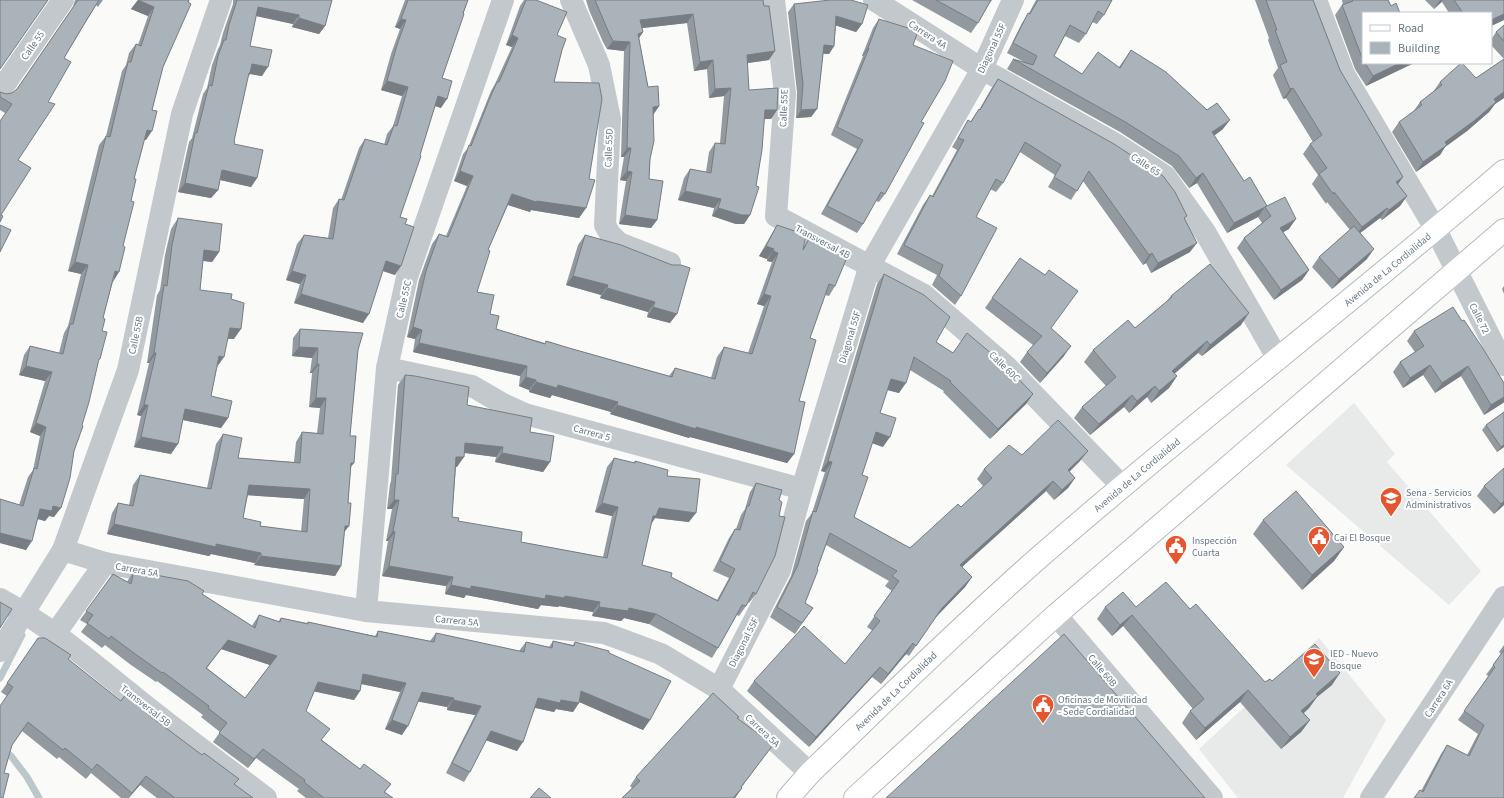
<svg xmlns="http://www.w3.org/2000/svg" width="1504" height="798" font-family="'Source Sans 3',sans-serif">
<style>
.built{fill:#e8e9e9}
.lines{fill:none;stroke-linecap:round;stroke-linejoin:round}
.stream{stroke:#bbc7cb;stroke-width:7}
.secondary-casing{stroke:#b3babf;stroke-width:24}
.minor{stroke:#c3c8cc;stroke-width:22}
.secondary{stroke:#fff;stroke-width:22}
.wall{fill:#929a9f;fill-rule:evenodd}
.shaded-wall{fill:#777d82}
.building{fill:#aab3b9;stroke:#777d82;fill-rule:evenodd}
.labels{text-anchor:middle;stroke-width:4;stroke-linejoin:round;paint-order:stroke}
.street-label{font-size:10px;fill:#657683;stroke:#fff}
.poi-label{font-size:10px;fill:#657683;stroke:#fff;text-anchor:start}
</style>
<rect width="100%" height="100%" fill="#fafaf8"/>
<!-- built -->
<g class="built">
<polygon points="1354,403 1395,454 1387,462 1481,571 1449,605 1286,465"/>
<polygon points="1319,638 1386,720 1343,798 1238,798 1199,749"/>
</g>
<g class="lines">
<!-- stream -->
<g class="stream">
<polyline points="0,678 22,635"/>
<polyline points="0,748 11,756 27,777 39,798"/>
</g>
<!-- secondary casing -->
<g class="secondary-casing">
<g id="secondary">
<path id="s1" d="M788 798 810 773C884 702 958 629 1035 561 1188 427 1350 304 1504 171"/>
<polyline points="855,798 1056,615 1504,230"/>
</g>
</g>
<!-- minor -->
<g class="minor">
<polyline points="571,0 599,65 610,119 605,225 610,234 619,243 670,263"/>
<polyline points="774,0 785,93 776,216 924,295 1006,366 1122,486"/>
<polyline points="874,0 982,69 1114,143 1165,176 1205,232 1278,359"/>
<polyline points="1316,0 1344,74 1436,230 1504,365"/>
<polyline points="0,91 63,0"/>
<polyline points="387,368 472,386 503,404 525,414 802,489"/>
<polyline points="63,550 105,563 366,611 604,633 661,654 719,689 810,773"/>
<path d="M0 599C50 626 92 663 136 698 178 732 223 765 266 798"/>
<polyline points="366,611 387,368 407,277 503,0"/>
<polyline points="1056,615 1212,798"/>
<polyline points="55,634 105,563"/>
<polyline points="0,651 63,550 128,370 182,114 221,0"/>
<polyline points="719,689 780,570 802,489 870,265 982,69 1013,0"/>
<polyline points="1371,798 1504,597"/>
</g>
<!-- secondary -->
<use href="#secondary" class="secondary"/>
</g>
<!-- wall -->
<g class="wall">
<polygon points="75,0 103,0 98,7 96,5 64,58 48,102 18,160 1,215 5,113 0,110 0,92 6,94 12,93 17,89 73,7"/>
<polygon points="138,0 188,2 163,67 152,110 146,140 144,140 134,179 113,281 103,318 98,362 74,451 54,517 49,516 45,521 38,519 26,550 0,543 0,499 19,505 28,477 33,470 40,436 30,432 45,381 19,375 24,355 30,346 59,353 64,333 68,326 81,274 68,271 99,145 106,136 122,71 126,65 129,53 136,44 138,45 148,16 131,9"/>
<polygon points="233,0 332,0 325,26 319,34 292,27 293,24 256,16 250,46 262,76 250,74 248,77 234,141 234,144 257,178 251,187 220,180 218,190 211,198 178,192 189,142 192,138 203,94 207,88 212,65 218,49 220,45 223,33 233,4"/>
<polygon points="405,0 468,0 442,78 441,108 435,106 400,217 405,224 395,275 383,271 363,323 294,303 300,284 286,280 297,244 304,235 328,238 333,208 339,199 341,200 359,148 365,139 384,145 387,134 393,126 402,96 381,90 391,54 400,29 395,27"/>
<polygon points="524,0 536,0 557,35 562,50 554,82 589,179 586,208 579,218 531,210 530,212 508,205 488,250 477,292 490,314 496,329 545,343 546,341 569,348 669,376 675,368 711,378 717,357 724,347 748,353 764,306 757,304 772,262 767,261 767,259 759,256 771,235 777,225 804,246 810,237 835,286 829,296 825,295 810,338 799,401 794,454 787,463 690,437 689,438 610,414 611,412 552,395 550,398 529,392 529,390 519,386 520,376 413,352 415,339 407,337 419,280 432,244 439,234 446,236 467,186 454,181 463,154 468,148 491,91 495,84 512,47 506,45 520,6"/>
<polygon points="586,0 763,0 769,60 747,63 749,90 777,110 771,119 764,119 750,215 744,224 736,224 712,216 714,208 678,200 684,178 690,169 706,172 709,152 715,143 720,143 724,96 709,98 707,69 694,71 687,23 642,28 643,32 639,38 648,87 659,106 653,115 649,179 657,220 651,228 619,224 626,181 620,180 624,157 621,157 624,51 607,49 603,42 589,10"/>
<polygon points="912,0 992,0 989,4 978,23 971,33"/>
<polygon points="1036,0 1112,0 1104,15 1097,24 1092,22 1086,34 1079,43 1065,36 1054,56 1082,74 1119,67 1131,50 1223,129 1214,136 1244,181 1289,229 1283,232 1309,270 1302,280 1274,300 1237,248 1244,238 1262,223 1258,217 1227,233 1197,183 1189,188 1172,166 1120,132 1007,69 1013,59 1024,62 1007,53 1022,23 1029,13"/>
<polygon points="1255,0 1313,0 1340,70 1398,184 1407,196 1400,206 1382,220 1380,218 1360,233 1367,259 1332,289 1312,267 1319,257 1350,230 1327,202 1326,204 1312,184 1318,175 1303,154 1310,144 1313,142 1286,98 1283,99 1273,75 1278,68 1268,40 1269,38"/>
<polygon points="1342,0 1388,0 1391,6 1400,13 1363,13 1363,63 1414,63 1366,86 1355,69 1335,15 1342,5 1343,4 1342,1"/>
<polygon points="1425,0 1504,0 1504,20 1491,26 1491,13 1449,13 1442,2 1434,9"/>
<polygon points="794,4 862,24 856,32 836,25 834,46 829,54 823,54 817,109 811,117 796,118 797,92 788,12"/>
<polygon points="879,19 913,45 921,122 885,194 879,202 876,201 863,224 857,233 821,214 857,149 831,135 863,56 862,56 873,28"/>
<polygon points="1504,25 1504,98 1495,104 1489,112 1467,131 1445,147 1440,155 1416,172 1392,132 1399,122 1413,112 1420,102 1433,92 1440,82 1476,78 1504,59 1491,45 1491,40 1496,32"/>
<polygon points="998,79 1185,219 1190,252 1151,273 1146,263 1143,265 1083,181 1071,200 1048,187 1055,175 1020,152 1003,183 996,192 990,189 976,217 961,296 955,305 932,285 937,275 897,254 923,205 930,195 932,196 957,150 952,147 962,130 968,120 970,122 979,109 979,110 991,89"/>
<polygon points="178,218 219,252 212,262 203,261 200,290 231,299 234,339 228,339 217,367 211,396 228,418 221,428 183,420 171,454 134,447 141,416 137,415 149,363 147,363 157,295 160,290 165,255 171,229"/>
<polygon points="585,235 672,265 670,323 647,317 648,312 600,298 601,295 566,285 578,245"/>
<polygon points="1020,258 1064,356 1040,383 1020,362 1027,352 1033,345 985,308"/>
<polygon points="884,274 936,342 953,353 1033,394 1026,404 990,439 943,392 944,391 910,370 899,393 887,390 880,413 883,447 872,443 862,475 854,517 910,548 961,507 983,486 977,479 984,469 1022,455 1080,461 1069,472 1075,478 1068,488 1054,500 1046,491 962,567 972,577 965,587 935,618 909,656 906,654 881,684 872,677 809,747 747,691 754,681 845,664 873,631 867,627 892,591 885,586 889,581 826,545 805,603 813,608 795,634 770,617 791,576 806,521 812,513 825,472 821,471 877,284"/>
<polygon points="1504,286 1504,294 1502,289"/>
<polygon points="1171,296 1241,325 1202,356 1198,353 1174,374 1177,376 1169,388 1151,403 1147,397 1129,413 1124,407 1090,435 1074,418 1082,407 1106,386 1084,362 1093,350 1135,328 1167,301"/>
<polygon points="1462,321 1504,383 1504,402 1503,403 1484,415 1461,376 1435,393 1423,375 1403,388 1393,372 1400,362 1415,352 1407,341 1414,331"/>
<path d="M300 329 358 350 350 436 351 468 341 566 335 576 254 565 255 563 211 554 209 556 107 534 112 513 118 503 129 505 133 485 140 475 207 488 216 444 223 434 238 458 294 462 296 442 302 432 317 433 320 408 309 407 312 373H310L312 358 292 356 293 338ZM248 495 304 499 301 532 260 526 243 518Z"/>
<polygon points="405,375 467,405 530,432 550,462 543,472 495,462 496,457 464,453 457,467 456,467 452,517 458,521 521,542 603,557 612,516 595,512 607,467 614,458 634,463 635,461 667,476 689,522 655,518 651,524 642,565 671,577 717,600 729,578 713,571 729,538 735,529 736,529 741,515 745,509 750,492 756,483 779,500 756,594 749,603 748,602 746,606 739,616 737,615 718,648 712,658 649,624 624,618 621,621 592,616 593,612 559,606 558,607 541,605 538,609 466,595 464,598 445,594 446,586 382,576 388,541 386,541 392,509 387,509 390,484 391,481 398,385"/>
<polygon points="1504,412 1504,447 1497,452 1482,430 1486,425"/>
<polygon points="1484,486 1504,505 1494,514 1477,496"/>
<polygon points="1263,520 1344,547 1334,561 1302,590 1253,534"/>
<path d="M134 571 202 594 252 626 253 624 259 615 278 622 281 618 307 623 308 622 375 636 378 631 430 641 436 633 519 651 526 642 549 647 553 641 573 645 575 642 609 653 650 720 643 730 579 702 573 712 556 709 554 712 535 708 517 751 486 740 470 772 464 782 446 773 475 715 447 710V707L418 701 402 735 385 729 400 692 361 684 360 691 354 700 314 691 306 711 322 740 360 769 391 784 385 792 393 798H306L297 791 299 789 256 758 248 768 213 742 220 732 201 717 203 715 157 681 156 682 131 665 105 645 102 648 81 632 87 624 80 620 113 574 127 582 128 580ZM221 649 270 665 245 698 207 668Z"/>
<polygon points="1105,607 1136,607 1190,609 1265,682 1272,681 1332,685 1317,697 1309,708 1304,713 1310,720 1301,732 1281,749 1240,702 1196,740 1182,723 1190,711 1193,709 1123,626 1112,636 1097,619"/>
<polygon points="38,638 68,659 121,701 151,716 235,785 253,798 157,798 140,785 129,798 121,798 91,773 86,779 59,757 57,759 22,731 12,745 4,773 7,696 1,692"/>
<polygon points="1504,645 1504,798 1414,798 1421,791 1441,754 1447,745 1467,755 1478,734 1458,720 1489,676 1486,675 1501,654 1499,652"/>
<polygon points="737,719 766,754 741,787 742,788 735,798 622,798 632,788 630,786 636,777"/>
</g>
<!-- shaded-wall -->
<g class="shaded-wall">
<polygon points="138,0 154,7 148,16 131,9"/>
<polygon points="1440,0 1443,0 1434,9"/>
<polygon points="258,7 299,15 293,24 252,15"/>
<polygon points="693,14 687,23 634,29 640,20"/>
<polygon points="1504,14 1504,20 1491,26 1491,20"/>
<polygon points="836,16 862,24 856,32 831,24"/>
<polygon points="299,18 325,26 319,34 292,27"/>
<polygon points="401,19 406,20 400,29 395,27"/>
<polygon points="643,32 637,41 638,34"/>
<polygon points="512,35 518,38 512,47 506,45"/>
<polygon points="613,41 630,42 624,51 607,49"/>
<polygon points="824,45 834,46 829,54 819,53"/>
<polygon points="868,48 869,48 863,56 862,56"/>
<polygon points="775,51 769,60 741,64 747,55"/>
<polygon points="713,60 707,69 694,71 700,62"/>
<polygon points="1400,63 1414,63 1366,86 1373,76"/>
<polygon points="252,64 268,67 262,76 250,74 244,82"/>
<polygon points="387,81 408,87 402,96 381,90"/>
<polygon points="731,88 724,96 709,98 715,89"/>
<polygon points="1293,88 1286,98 1283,99 1290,89"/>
<polygon points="1504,92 1504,98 1495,104 1489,112 1467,131 1445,147 1440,155 1416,172 1423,162 1445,142 1494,99"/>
<polygon points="438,96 447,99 441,108 432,105"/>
<polygon points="659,106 653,115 653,107"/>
<polygon points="817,109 811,117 796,118 801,110"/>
<polygon points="765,110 777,110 771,119 759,119"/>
<polygon points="1230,120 1223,129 1205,142 1212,132"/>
<polygon points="147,130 152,131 146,140 140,139"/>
<polygon points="627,148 631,148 624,157 621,157"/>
<polygon points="222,170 257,178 251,187 216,179"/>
<polygon points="460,171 473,176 467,186 454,181"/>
<polygon points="627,171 632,172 626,181 620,180"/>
<polygon points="1203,173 1197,183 1189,188 1196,178"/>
<polygon points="1403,177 1396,187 1396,182"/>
<polygon points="185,183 218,190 211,198 178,192"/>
<polygon points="685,191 721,199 714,208 678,200"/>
<polygon points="512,194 537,201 586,208 579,218 531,210 530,212 505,204"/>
<polygon points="1407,196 1400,206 1382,220 1389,210"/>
<polygon points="1265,207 1258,217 1227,233 1234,223"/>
<polygon points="718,208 750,215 744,224 736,224 712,216"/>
<polygon points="1387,208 1380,218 1355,237 1362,227"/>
<polygon points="625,215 657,220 651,228 619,224"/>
<polygon points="1296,219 1289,229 1273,238 1280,228"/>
<polygon points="1197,243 1190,252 1151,273 1158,263"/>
<polygon points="766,246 774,249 767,259 759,256"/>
<polygon points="1374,249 1367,259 1332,289 1339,279"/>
<polygon points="204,250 219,252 212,262 197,260"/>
<polygon points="773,251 778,253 772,262 767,261"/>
<polygon points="1152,253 1146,263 1143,265 1149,255"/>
<polygon points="386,261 401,266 395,275 380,270"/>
<polygon points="75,262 88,265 81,274 68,271"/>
<polygon points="1309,270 1302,280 1274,300 1281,290"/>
<polygon points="115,271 119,272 113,282"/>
<polygon points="292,271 306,275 300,284 286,280"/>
<polygon points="573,276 608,285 601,295 566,285"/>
<polygon points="607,288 655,302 648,312 600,298"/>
<polygon points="301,294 369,314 363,323 294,303"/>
<polygon points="764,294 771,296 764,306 757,304"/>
<polygon points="653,307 677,314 670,323 647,317"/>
<polygon points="1249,313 1241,325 1202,356 1210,345"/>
<polygon points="413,327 422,330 415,339 407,337"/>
<polygon points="230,328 241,329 234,339 223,338"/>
<polygon points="1207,341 1198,353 1164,383 1172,371"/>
<polygon points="419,343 527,366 520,376 413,352"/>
<polygon points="1071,346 1064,356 1040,383 1047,373"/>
<polygon points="299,347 318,348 312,358 292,356"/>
<polygon points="154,353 156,353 149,363 147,363"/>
<polygon points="219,356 224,357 217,367"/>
<polygon points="317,364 319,364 312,373 310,373"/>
<polygon points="1430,365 1423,375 1403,388 1410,378"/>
<polygon points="26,366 52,372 45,381 19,375"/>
<polygon points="1468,366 1461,376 1435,393 1442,383"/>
<polygon points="1177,376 1169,388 1151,403 1159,391"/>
<polygon points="526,377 536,380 529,390 519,386"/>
<polygon points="891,379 906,383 899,393 884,389"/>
<polygon points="536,382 558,385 618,402 611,412 552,395 550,398 529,392"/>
<polygon points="1155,386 1147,397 1129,413 1137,401"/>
<polygon points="1033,394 1026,404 990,439 998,429"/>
<polygon points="1132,395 1124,407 1090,435 1099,424"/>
<polygon points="1504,397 1504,402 1503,403 1484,415 1491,405"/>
<polygon points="316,398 326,398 320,408 309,407"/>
<polygon points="144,405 148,405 141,416 137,415"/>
<polygon points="617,405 696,427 794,454 787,463 690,437 689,438 610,414"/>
<polygon points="185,409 228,418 221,428 178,419"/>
<polygon points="36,423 46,427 40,436 30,432"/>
<polygon points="876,432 890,437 883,447 869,442"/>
<polygon points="141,437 178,444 171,454 134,447"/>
<polygon points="465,443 503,447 496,457 459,452"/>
<polygon points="1504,445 1504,447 1497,452 1501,447"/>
<polygon points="1088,451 1080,461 1061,480 1068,470"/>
<polygon points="502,453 550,462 543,472 495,462"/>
<polygon points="456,457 464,457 457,467 450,466"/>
<polygon points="828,461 832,462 825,472 821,471"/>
<polygon points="351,463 354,463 347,472"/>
<polygon points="1075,478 1068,488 1054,500 1062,490"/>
<polygon points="1053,481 1046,491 953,575 960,565"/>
<polygon points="249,485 310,489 304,499 243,495"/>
<polygon points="394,500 399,500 392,509 387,509"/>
<polygon points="1504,501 1504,505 1494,514 1501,504"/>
<polygon points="602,503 618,507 612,516 595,512"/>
<polygon points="53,506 61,508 54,517 49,516 45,521 34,518 40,509"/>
<polygon points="659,508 696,513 689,522 655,518 650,526 646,525"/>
<polygon points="114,524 216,544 261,553 255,563 211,554 209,556 107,534"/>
<polygon points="345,526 349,526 342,535"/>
<polygon points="393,531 395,532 388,541 386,541"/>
<polygon points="0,533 32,541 26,550 0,543"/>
<polygon points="1344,547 1334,561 1302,590 1312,575"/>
<polygon points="261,556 341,566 335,576 254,565"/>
<polygon points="389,566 453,577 446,586 382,576"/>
<polygon points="972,577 965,587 935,618 942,608"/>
<polygon points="451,585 471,586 546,595 565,596 600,602 593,612 559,606 558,607 541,605 538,609 466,595 464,598 445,594"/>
<polygon points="599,607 629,608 656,614 649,624 624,618 621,621 592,616"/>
<polygon points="1132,615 1123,626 1112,636 1120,625"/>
<polygon points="228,640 277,656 270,665 221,649 200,677"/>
<polygon points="913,643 906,654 881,684 888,674"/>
<polygon points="880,667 872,677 809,747 816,737"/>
<polygon points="1340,673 1332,685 1317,697 1309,708 1293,722 1301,711 1316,694"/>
<polygon points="363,674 406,683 400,692 357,683"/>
<polygon points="318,682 360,691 354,700 312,691"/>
<polygon points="1248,690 1240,702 1196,740 1205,728"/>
<polygon points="581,691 650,720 643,730 575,700"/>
<polygon points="422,692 454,698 447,707 415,701"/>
<polygon points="538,698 561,700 579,703 573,712 556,709 554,712 532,707"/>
<polygon points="453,700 481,706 475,715 447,710"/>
<polygon points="392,720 408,726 402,735 385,729"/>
<polygon points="1310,720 1301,732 1281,749 1290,737"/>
<polygon points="491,731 523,742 517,751 485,740"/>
<polygon points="773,745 766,754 735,796 741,787"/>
<polygon points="263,749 256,758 248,768 254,759"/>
<polygon points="146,776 140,785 128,798 132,793"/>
<polygon points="742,788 735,798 733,798"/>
</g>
<!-- building -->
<g class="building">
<polygon points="0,0 48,0 0,69"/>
<polygon points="78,0 99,0 86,21 64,58 71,62 48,102 55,104 18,160 31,168 1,215 3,216 0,222 0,121 12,104 0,97 0,92 6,94 12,93 17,89"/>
<polygon points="138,0 189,0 188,2 191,4 163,67 152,110 157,111 152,131 147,130 134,179 136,179 131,201 134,202 123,246 125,247 119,272 115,271 103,318 105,319 102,331 107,332 100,359 99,359 89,402 82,425 83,426 74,451 70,478 61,508 53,506 52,511 40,509 32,541 0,533 0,499 23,506 34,468 37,469 46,427 36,423 52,372 26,366 30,346 63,354 70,324 73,324 88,265 75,262 106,136 110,137 128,62 131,62 136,44 141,46 154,7"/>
<polygon points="237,0 332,0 325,26 299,18 299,15 258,7 250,46 272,50 268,67 252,64 250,73 249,73 234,141 235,142 234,144 263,150 257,178 222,170 218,190 185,183 195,133 197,133 209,85 212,86 218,56 224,40 226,40 229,25"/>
<polygon points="408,0 468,0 463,13 464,14 442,78 452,81 447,99 438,96 420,155 421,156 400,217 407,219 405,224 414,227 401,266 386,261 369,314 301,294 306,275 292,271 304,235 333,239 339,199 344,200 365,139 387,145 394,125 397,126 408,87 387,81 397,45 406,20 401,19"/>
<polygon points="526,0 536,0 567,12 557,35 566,39 562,50 554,82 599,83 602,99 589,179 595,180 586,208 537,201 536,202 512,194 488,250 490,251 477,292 494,295 490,314 499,316 496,329 545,344 546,341 569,348 672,377 675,368 715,379 724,347 752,354 771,296 764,294 778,253 773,251 774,249 766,246 777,225 806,235 803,250 810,237 819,240 848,255 835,286 829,284 810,338 816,340 799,401 805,402 794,454 696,427 696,429 617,405 618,402 558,385 557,388 536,382 536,380 526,377 527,366 419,343 422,330 413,327 426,271 439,234 448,237 473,176 460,171 469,145 471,146 489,100 497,82 499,82 518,38 512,35"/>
<polygon points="595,0 763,0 764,6 769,6 775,51 747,55 749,90 778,88 777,110 765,110 762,150 756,186 759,187 750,215 742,215 718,208 721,199 685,191 690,169 711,173 715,143 725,144 731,88 715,89 713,60 700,62 693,14 640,20 643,32 638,34 648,87 658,86 659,106 653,107 654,141 650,159 649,179 663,181 657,220 625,215 632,172 627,171 631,148 627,148 630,42 613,41 609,33"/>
<polygon points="830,0 851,0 868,5 862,24 836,16 834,46 824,45 817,109 801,110 803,84 794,4"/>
<polygon points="936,0 991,0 978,23"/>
<polygon points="1038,0 1112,0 1104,15 1098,11 1086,34 1070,25 1054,56 1082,74 1098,52 1120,68 1131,50 1166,72 1207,110 1217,103 1230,120 1212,132 1244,181 1250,177 1267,206 1234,223 1203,173 1196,178 1179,156 1127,123 1013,59 1033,65 1037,56 1013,43 1028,13 1030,14"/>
<polygon points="1266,0 1313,0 1340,70 1403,177 1396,182 1407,196 1389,210 1387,208 1362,227 1334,192 1333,194 1319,174 1327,168 1310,144 1322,135 1293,88 1290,89 1280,65 1287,62 1275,30 1277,30"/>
<polygon points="1352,0 1388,0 1391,6 1396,3 1400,13 1363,13 1363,60 1342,5 1353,1"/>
<polygon points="1454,0 1504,0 1504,14 1491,20 1491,13 1463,13"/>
<polygon points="879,19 918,31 913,45 953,61 945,81 921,122 924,123 885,194 881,192 863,224 827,206 863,140 837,127 869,48 868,48"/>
<polygon points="1504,25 1504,41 1496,32"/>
<polygon points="1504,59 1504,92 1494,99 1496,102 1474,121 1445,142 1447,145 1423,162 1399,122 1422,105 1420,102 1442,85 1440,82 1461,63 1462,63 1476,78"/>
<polygon points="1365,63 1400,63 1373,76"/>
<polygon points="998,79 1114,144 1163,176 1175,192 1187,216 1184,218 1197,243 1158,263 1152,253 1149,255 1089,171 1077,191 1054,177 1061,165 1025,142 1003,183 996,179 976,217 997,228 961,296 939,276 943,265 904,245 930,195 933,197 964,140 958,138 968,120 971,122 979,109 980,110"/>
<polygon points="1285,197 1296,219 1280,228 1309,270 1281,290 1244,238 1271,216 1265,207"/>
<polygon points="178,218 222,224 219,252 204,250 200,290 232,294 231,299 244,303 241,329 230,328 224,357 219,356 211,396 232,401 228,418 185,409 178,444 141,437 148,405 144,405 156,353 154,353 164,285 167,286 172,245"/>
<polygon points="0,225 11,230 0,252"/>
<polygon points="1354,226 1374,249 1339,279 1319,257"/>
<polygon points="585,235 621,245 672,265 681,265 690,268 677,314 653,307 655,302 607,288 608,285 573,276"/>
<polygon points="1020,258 1045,275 1049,270 1078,291 1051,328 1071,346 1047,373 1027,352 1042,336 992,298"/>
<polygon points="1210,264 1249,313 1210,345 1207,341 1172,371 1177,376 1159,391 1155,386 1137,401 1132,395 1099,424 1082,407 1116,377 1093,350 1128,320 1135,328 1172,297 1171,296"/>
<polygon points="884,274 924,295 950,317 936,342 953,353 967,333 1005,365 1033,394 998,429 950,382 951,381 914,357 906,383 891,379 880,413 896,418 890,437 876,432 862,475 868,477 854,517 910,548 958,504 961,507 992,478 984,469 1009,445 1022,455 1058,420 1088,451 1068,470 1075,478 1062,490 1053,481 960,565 972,577 942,608 916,646 913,643 888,674 880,667 816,737 754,681 804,626 845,664 880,621 874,616 899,581 892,576 897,571 830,533 817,569 818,570 805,603 813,608 802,623 777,607 798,565 813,511 816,512 832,462 828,461"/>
<polygon points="1453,307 1462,321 1464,320 1482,347 1504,383 1504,397 1491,405 1468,366 1442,383 1430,365 1410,378 1400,362 1424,346 1414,331"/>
<path d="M300 329 363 333 358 350 350 436H356L354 463H351L348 503H351L349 526H345L341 566 261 556V553L216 544V547L114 524 118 503 133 506 140 475 211 489 223 434 242 438 238 458 300 463 302 432 323 434 326 398H316L319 364H317L318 348 299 347ZM249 485 310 489 307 532 260 526 261 522 243 518Z"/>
<polygon points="405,375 415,376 469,387 467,405 532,418 530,432 554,436 550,462 502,453 503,447 465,443 464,457 456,457 452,517 459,518 458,521 522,532 521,542 607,558 618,507 602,503 614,458 635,463 635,461 668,470 667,476 700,479 696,513 659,508 656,516 653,516 642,565 672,573 671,577 718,601 735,569 720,561 735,529 740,530 747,506 749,506 756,483 782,490 779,500 782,502 779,516 785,517 775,556 756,594 753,592 746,606 742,605 718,648 656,614 629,608 628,611 599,607 600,602 565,596 564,598 546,595 545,599 471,586 471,589 451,585 453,577 389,566 395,532 393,531 399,500 394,500 396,474 398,474"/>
<polygon points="1504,412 1504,445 1501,447 1486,425"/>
<polygon points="1504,468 1504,501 1501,504 1484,486"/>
<polygon points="1296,491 1344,547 1312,575 1263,520"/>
<path d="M134 571 188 581 204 591 202 594 255 628 259 615 280 622 281 618 308 624V622L377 637 378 631 434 642 436 633 524 652 526 642 552 648 553 641 574 646 575 642 609 651V653L671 681 650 720 581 691 579 703 561 700 560 703 538 698 523 742 491 731 470 772 452 763 481 706 453 700 454 698 422 692 408 726 392 720 406 683 363 674 360 691 318 682 306 711 330 729 321 740 360 769 364 764 391 784 384 792 393 798H324L304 782 305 780 263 749 254 759 219 733 227 723 208 708 209 706 163 672 162 673 138 656 111 636 109 639 87 623 93 615 86 611 113 574 131 584ZM228 640 277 656 245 698 206 668Z"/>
<polygon points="1166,582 1190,609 1196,604 1265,682 1270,679 1272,681 1315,644 1340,673 1316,694 1318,696 1301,711 1310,720 1290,737 1248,690 1205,728 1190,711 1204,699 1132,615 1120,625 1105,607 1123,592 1136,607"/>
<polygon points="0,602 12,609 0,628"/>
<polygon points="1064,634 1205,798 886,798"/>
<polygon points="38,638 45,638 71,655 68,659 121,701 126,694 152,714 150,716 202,755 204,753 239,779 234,784 253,798 175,798 146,776 132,793 97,764 92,770 65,748 63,750 28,722 12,745 4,773 9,774 3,798 0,798 0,706 13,687 7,683"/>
<polygon points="1504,650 1504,798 1414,798 1420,790 1423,792 1447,745 1469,756 1484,725 1464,711 1495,667 1493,665"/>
<polygon points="713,693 739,717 737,718 773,745 741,787 742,788 733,798 622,798 640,781 636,777"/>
<polygon points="539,788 551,798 530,798"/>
</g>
<!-- icons -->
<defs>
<g id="university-pin" transform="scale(1.15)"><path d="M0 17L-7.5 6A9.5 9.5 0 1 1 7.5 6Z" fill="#e4572e" stroke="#fff"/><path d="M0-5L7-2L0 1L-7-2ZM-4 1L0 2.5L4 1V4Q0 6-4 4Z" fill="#fff"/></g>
<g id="civic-pin" transform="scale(1.15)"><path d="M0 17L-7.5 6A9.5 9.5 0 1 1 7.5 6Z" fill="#e4572e" stroke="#fff"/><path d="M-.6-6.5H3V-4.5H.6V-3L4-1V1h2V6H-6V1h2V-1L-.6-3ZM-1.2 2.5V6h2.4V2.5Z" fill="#fff"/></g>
<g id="school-pin" transform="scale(1.15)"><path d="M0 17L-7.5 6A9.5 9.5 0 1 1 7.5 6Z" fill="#e4572e" stroke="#fff"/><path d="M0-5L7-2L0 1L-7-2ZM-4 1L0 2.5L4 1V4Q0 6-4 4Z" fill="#fff"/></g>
</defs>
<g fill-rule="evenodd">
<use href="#university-pin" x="1391" y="498"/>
<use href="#civic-pin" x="1319" y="537"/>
<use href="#civic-pin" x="1176" y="546"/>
<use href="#school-pin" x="1314" y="659"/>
<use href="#civic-pin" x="1043" y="705"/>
</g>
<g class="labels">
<!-- street labels -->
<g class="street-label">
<text transform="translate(928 34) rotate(33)" y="4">Carrera 4A</text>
<text transform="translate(32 45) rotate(-55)" y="4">Calle 55</text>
<text transform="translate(991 48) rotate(-65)" y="4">Diagonal 55F</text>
<text transform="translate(783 108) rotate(-88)" y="4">Calle 55E</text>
<text transform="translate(608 148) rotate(-88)" y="4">Calle 55D</text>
<text transform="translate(1146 164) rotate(33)" y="4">Calle 65</text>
<text transform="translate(823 241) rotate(28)" y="4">Transversal 4B</text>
<text dy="4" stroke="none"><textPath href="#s1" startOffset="800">Avenida de La Cordialidad</textPath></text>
<text transform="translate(403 299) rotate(-77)" y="4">Calle 55C</text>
<text transform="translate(1480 318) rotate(63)" y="4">Calle 72</text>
<text transform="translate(135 335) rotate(-78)" y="4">Calle 55B</text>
<text transform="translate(849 337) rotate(-73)" y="4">Diagonal 55F</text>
<text transform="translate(1005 366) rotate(44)" y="4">Calle 60C</text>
<text transform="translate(592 432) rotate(15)" y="4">Carrera 5</text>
<text dy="4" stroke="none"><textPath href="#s1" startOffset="476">Avenida de La Cordialidad</textPath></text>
<text transform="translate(137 569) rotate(10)" y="4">Carrera 5A</text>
<text transform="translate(457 620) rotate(5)" y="4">Carrera 5A</text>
<text transform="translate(743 642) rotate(-63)" y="4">Diagonal 55F</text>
<text transform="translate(1103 670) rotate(50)" y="4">Calle 60B</text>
<text dy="4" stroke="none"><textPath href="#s1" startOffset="152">Avenida de La Cordialidad</textPath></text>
<text transform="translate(1438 698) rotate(-57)" y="4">Carrera 6A</text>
<text transform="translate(146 705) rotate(38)" y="4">Transversal 5B</text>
<text transform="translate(763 730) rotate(43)" y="4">Carrera 5A</text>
</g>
<!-- poi labels -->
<g class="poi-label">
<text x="1406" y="496">Sena - Servicios<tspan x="1406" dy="12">Administrativos</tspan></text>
<text x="1334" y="541">Cai El Bosque</text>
<text x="1192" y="544">Inspección<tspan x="1192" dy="12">Cuarta</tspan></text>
<text x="1330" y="657">IED - Nuevo<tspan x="1330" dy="12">Bosque</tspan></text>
<text x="1058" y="703">Oficinas de Movilidad<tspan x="1058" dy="12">- Sede Cordialidad</tspan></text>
</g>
</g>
<!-- legend -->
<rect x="1362" y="12" width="130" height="52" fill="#ffffff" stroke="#c1c8cd"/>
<rect x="1370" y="25" width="20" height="6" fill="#ffffff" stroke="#c1c8cd"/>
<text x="1398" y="32" font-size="12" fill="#657683">Road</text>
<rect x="1370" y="42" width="20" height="12" fill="#aab3b9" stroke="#c1c8cd"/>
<text x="1398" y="52" font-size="12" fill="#657683">Building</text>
</svg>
